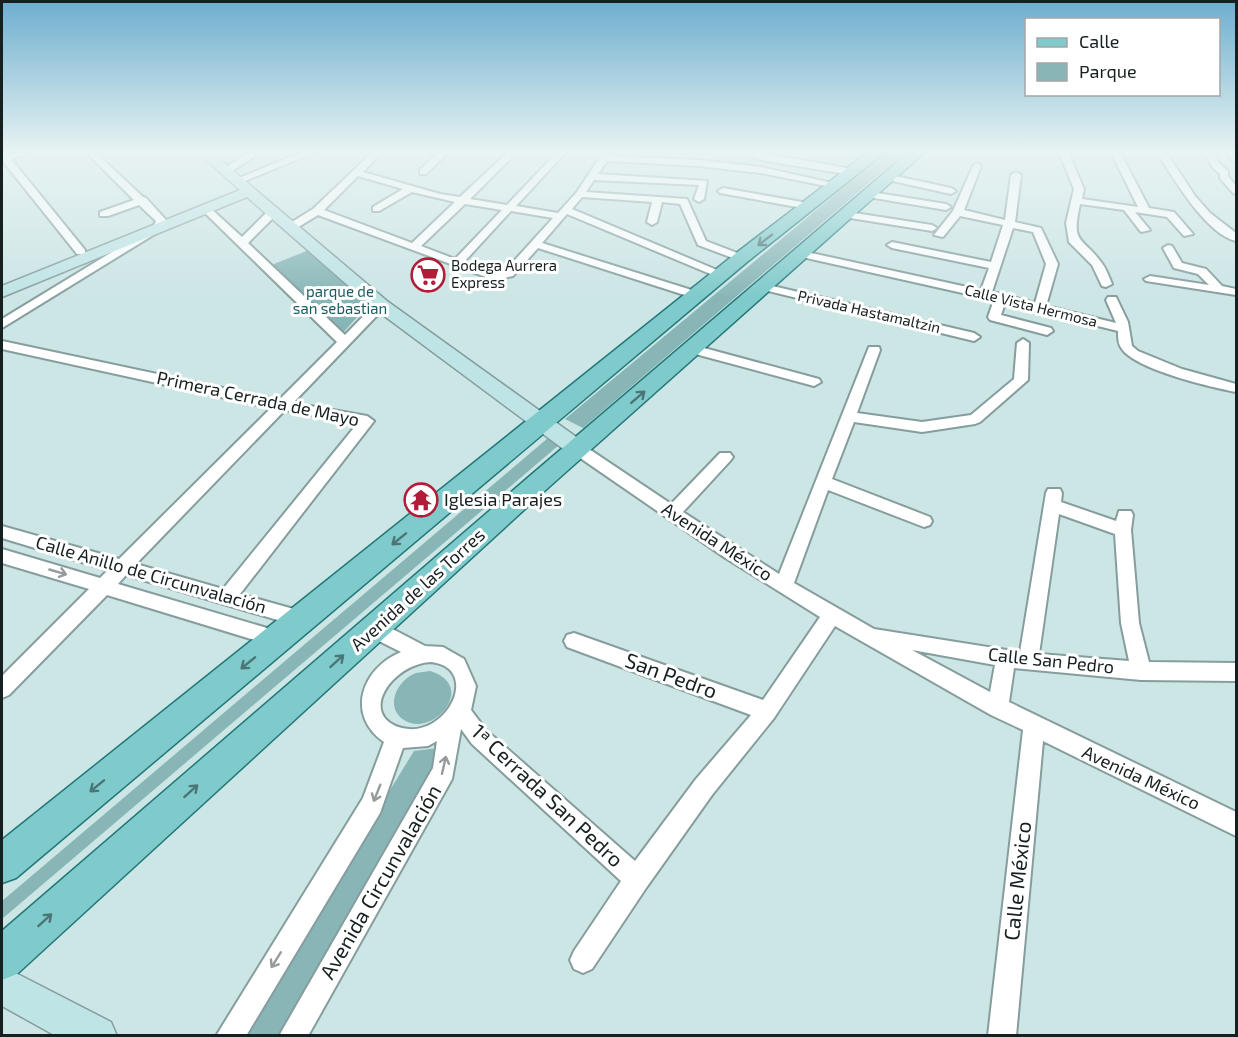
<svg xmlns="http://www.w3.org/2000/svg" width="1238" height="1037" font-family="'Exo 2',sans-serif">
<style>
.green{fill:#88b6b7}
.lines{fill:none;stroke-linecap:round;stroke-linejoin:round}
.street-casing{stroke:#869d9d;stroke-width:4}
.secondary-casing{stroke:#869d9d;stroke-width:3}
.primary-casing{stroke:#237779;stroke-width:3}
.street{fill:#fff;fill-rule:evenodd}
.secondary{fill:#bfe4e5;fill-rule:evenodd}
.primary{fill:#7fcacb;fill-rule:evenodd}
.oneway{stroke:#4b7576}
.oneway2{stroke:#979b9b}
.labels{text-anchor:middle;stroke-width:6;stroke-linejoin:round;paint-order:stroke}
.far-poi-label{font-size:15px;fill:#172020;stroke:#fff;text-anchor:start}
.far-park-label{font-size:15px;fill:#1b5d5f;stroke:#fff}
.far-street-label{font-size:15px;fill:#172020;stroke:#fff}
.street-label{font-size:18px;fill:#172020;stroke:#fff}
.poi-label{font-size:18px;fill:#172020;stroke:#fff;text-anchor:start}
.near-street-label{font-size:21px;fill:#172020;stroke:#fff}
</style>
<rect width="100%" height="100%" fill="#cce5e5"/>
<!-- green -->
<g class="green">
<polygon points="886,152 905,152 583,428 565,419"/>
<polygon points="314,248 374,298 342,334 269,266"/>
<polygon points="548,438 559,445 2,919 2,901"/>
<path d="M430 671C479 686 432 739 404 720 384 707 397 680 416 673 420 672 426 672 430 671Z"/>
<polygon points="446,747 279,1035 239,1036 414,751"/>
</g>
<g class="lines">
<!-- street casing -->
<g class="street-casing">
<g id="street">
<polygon points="2,152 7,155 29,152 11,159 85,250 85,254 77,254 2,160"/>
<polygon points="86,152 95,152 143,197 146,198 166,220 163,229 2,328 2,319 153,227 156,221 139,205 108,216 100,216 100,212 134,200"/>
<polygon points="250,152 261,152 229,173 223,173 223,169"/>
<polygon points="302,152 315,152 240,183 232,181"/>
<path d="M373 152H382L363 172 440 194 460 197 508 152H517L470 199 507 205 557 152H566L516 206 558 213 577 192 603 152H612L610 156 698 160 761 167 841 185 836 188 761 173 698 166 607 161 598 174 707 181 704 199 699 202 694 199 699 185 594 180 586 192 687 199 706 241 745 256V260L741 261 698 245 680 204 662 202 657 222 652 225 647 222 652 202 582 197 572 209 724 273V277L720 278 567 214 542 243 701 293V297L697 299 538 248 513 276 494 280 318 215 295 229H287V225L313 209ZM358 176 403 189 373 207V211H379L412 192 455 202 412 243 324 210ZM465 204 502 210 455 259 421 246ZM511 211 553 218 505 271 495 273 464 262Z"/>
<polygon points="439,152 449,152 426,174 420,174 420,170"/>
<polygon points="742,152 756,152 852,169 857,172 852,175 761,160"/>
<polygon points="1004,152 1012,152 1012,154 1008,157"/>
<path d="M1059 152H1068L1084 189 1082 199 1138 207 1111 152H1120L1149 208 1174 212 1193 234 1184 236 1167 217 1135 212 1150 230 1141 232 1124 210 1080 204C1071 245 1081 235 1101 262 1106 268 1109 277 1112 284L1106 287 1102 286 1092 265 1069 242 1066 223 1074 189Z"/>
<path d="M1157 152H1166L1195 196 1210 213 1236 233V241C1206 234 1173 178 1157 152Z"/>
<polygon points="1204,152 1213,152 1220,164 1228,171 1228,176 1236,186 1236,194 1233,193 1220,178 1220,174 1213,168"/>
<polygon points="1226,152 1235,152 1236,162 1233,161"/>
<path d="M977 163 981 166 964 210 1005 220 1011 175 1016 172 1021 175 1015 222 1041 228 1058 264 1046 306 1116 323 1106 300 1108 297H1116L1128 322 1132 346 1138 351 1182 369 1236 384V392C1211 387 1137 370 1122 349 1118 344 1118 338 1118 331L1005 303 1001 315 1051 328 1053 331 1047 335 990 320 988 317 994 300 802 257 797 254 802 251 981 290 989 268 892 248 887 245 892 242 991 262 1003 225 960 216 943 237 934 235 953 211 973 166ZM1013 228 1033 232 1046 264 1035 303 992 292Z"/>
<polygon points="891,175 951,188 956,191 951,194 888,180 886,178"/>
<polygon points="723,188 808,203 813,206 808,209 720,193 718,191"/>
<polygon points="871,192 946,204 951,207 946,210 868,197 866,195"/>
<path d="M203 207H209L242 237 268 211H276V215L248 243 345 335 377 302 381 301 387 305 293 403 367 416 374 421 240 594 308 613 310 619 308 625 301 627 126 575 118 584 277 631 284 633 287 639 284 645 277 647 107 595 9 695 2 698V676L89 589 2 563V549L100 578 108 570 2 538V526L119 559 271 408 2 349V341L279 400 337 342 203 211ZM285 410 357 424 223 589 136 564Z"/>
<polygon points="848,212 932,225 937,228 932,231 844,217 844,213"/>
<polygon points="1168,245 1172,246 1182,263 1206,269 1222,286 1236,289 1236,295 1146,281 1144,279 1150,276 1209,285 1198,274 1174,268 1163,248"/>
<polygon points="764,284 974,333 980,337 974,341 760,289 758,287"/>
<path d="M1023 339 1029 343 1028 380 980 422 975 424 922 432 854 422 832 479 930 517 932 521 930 525 924 527 828 490 794 583 874 629 1020 652 1046 493 1048 489H1060L1062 493 1061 502 1116 521 1119 511H1131L1133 515 1131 530 1139 623 1149 662 1236 663V681L1141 680 1014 668 1009 702 1236 812V836L1043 741 1016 1036H988L1023 730 991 715 835 626 774 718 712 795 646 888 592 969 583 973 574 969 570 960 574 951 621 881 472 744 461 729 452 779 308 1036H279L433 768 437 741 428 746 403 748 380 813 246 1036H216L363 798 384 742C345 715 362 668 401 652L367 635 365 629 367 623 374 621 381 623 425 646 443 647 464 659 476 686 471 710 486 730 635 861 696 779 751 715 567 647 564 641 567 635 574 633 763 700 820 617 724 557 573 453 570 449 573 445H583L671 504 720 453H730L733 457 730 461 683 512 779 574 869 347H879L880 350 857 413 922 422 971 415 1014 379 1017 343ZM1059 514 1115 534 1121 623 1129 661 1039 654ZM912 650 995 665 990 692ZM431 662C482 668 447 739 402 728 357 716 391 664 431 662Z"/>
<polygon points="693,345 819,379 821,382 814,386 688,352 687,349"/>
</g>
</g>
<!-- secondary casing -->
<g class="secondary-casing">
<g id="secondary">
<polygon points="197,152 211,152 387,301 586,444 589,449 586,454 578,456 570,454 375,309 247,197 2,297 2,286 240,190"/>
<polygon points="2,966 111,1022 117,1036 56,1036 2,1006"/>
</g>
</g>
<!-- primary casing -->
<g class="primary-casing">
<g id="primary">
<polygon points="868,152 885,152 747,262 16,878 2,883 2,840 735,254"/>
<polygon points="909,152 925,152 549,487 17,974 2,980 2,931 531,475"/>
</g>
</g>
<!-- street -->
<use href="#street" class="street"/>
<!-- secondary -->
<use href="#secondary" class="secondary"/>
<!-- primary -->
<use href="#primary" class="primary"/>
</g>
<!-- one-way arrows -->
<defs><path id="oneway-shaft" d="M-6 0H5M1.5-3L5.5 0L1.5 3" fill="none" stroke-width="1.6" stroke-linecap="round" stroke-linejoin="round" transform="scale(1.5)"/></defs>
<g class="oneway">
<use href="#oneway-shaft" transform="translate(765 240) rotate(142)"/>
<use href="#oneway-shaft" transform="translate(638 397) rotate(-41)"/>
<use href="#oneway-shaft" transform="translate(399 539) rotate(141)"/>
<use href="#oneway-shaft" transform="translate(337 661) rotate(-42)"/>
<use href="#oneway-shaft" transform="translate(248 663) rotate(141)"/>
<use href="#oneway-shaft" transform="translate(97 786) rotate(141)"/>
<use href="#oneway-shaft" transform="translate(191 791) rotate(-42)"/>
<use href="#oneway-shaft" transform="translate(45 920) rotate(-42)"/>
</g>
<g class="oneway2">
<use href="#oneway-shaft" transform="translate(58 572) rotate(16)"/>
<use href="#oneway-shaft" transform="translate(444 765) rotate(-77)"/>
<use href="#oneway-shaft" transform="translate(377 793) rotate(112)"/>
<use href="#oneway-shaft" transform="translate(276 960) rotate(122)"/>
</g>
<!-- sky -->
<linearGradient id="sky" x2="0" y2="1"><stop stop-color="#6daece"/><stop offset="0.51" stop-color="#e8f3f3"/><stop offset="1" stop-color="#e8f3f3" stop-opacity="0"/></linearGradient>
<rect width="1238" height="298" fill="url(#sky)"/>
<!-- icons -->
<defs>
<g id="supermarket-ring" transform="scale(1.725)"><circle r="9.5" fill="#fff" stroke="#b11d39" stroke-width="1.5"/><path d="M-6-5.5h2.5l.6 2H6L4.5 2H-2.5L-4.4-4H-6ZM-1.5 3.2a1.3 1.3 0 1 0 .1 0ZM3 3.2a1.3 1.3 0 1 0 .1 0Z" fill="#b11d39"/></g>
<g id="temple-ring" transform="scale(1.725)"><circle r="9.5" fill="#fff" stroke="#b11d39" stroke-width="1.5"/><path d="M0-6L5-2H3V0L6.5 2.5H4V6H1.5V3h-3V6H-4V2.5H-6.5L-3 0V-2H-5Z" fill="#b11d39"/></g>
</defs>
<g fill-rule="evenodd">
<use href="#supermarket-ring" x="428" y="275"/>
<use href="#temple-ring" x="421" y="500"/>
</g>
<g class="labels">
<!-- far-poi labels -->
<g class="far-poi-label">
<text x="451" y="271">Bodega Aurrera<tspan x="451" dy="17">Express</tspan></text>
</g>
<!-- far-park labels -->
<g class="far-park-label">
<text x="340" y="297">parque de<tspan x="340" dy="17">san sebastian</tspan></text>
</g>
<!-- far-street labels -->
<g class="far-street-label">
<text transform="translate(1031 306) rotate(14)" y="5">Calle Vista Hermosa</text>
<text transform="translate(869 312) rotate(13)" y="5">Privada Hastamaltzin</text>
</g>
<!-- street labels -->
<g class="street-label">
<text transform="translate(258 399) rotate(12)" y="6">Primera Cerrada de Mayo</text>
<text transform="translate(717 542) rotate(33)" y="6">Avenida México</text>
<text transform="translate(151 575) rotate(16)" y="6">Calle Anillo de Circunvalación</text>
<text transform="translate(418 590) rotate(-42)" y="6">Avenida de las Torres</text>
<text transform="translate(1051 661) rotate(6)" y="6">Calle San Pedro</text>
<text transform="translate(1141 778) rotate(25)" y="6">Avenida México</text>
</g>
<!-- poi labels -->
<g class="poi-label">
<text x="444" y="506">Iglesia Parajes</text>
</g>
<!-- near-street labels -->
<g class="near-street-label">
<text transform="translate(671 676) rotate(20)" y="7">San Pedro</text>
<text transform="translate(547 796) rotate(43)" y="7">1ª Cerrada San Pedro</text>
<text transform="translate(1018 881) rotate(-84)" y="7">Calle México</text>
<text transform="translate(381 882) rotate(-60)" y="7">Avenida Circunvalación</text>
</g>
</g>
<!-- border -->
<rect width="1238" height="1037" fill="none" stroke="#172020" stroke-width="6"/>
<!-- legend -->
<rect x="1025" y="18" width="195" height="78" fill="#ffffff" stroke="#a2a6a6" stroke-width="1.5"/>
<rect x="1037" y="38" width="30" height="9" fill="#7fcacb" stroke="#a2a6a6" stroke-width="1.5"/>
<text x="1079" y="48" font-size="18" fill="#172020">Calle</text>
<rect x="1037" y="63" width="30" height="18" fill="#88b6b7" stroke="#a2a6a6" stroke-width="1.5"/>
<text x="1079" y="78" font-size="18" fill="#172020">Parque</text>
</svg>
